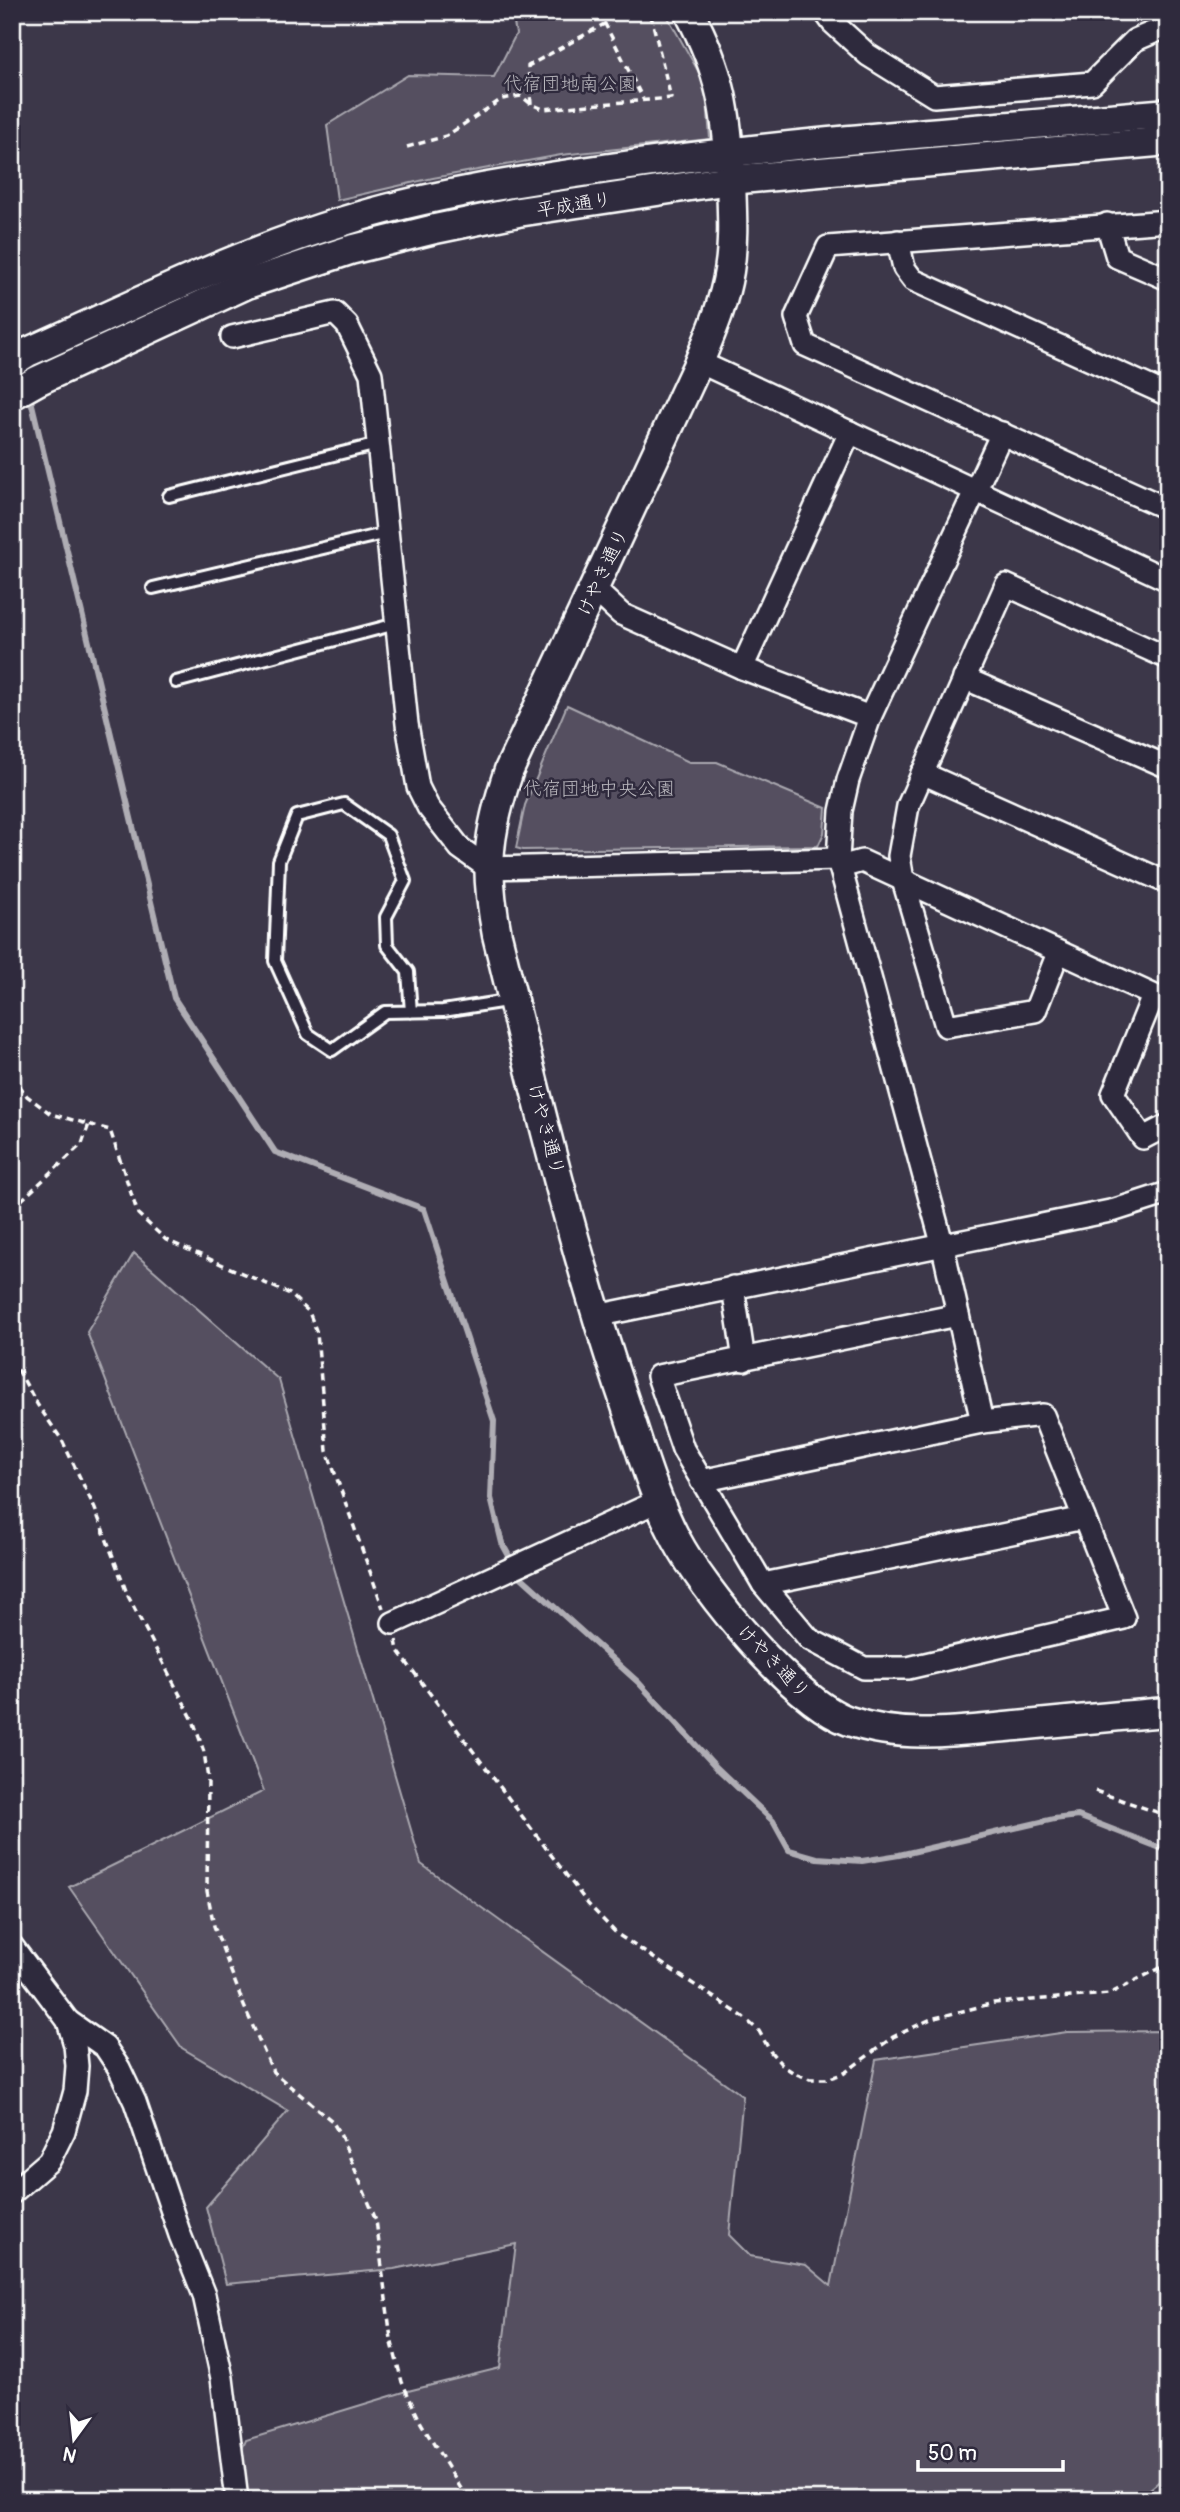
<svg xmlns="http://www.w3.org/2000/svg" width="1180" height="2512" font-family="Pangolin,'Klee One',sans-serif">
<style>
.green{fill:#555060;stroke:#aaa8b0;stroke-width:2}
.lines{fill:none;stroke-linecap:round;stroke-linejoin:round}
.stream{stroke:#afadb4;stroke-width:6}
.lane-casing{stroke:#fff;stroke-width:16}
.street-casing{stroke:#fff;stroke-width:26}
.secondary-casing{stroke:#fff;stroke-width:33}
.path{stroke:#fff;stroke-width:3.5;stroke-dasharray:7 5;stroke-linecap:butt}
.lane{stroke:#2f2a3d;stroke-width:10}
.street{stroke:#2f2a3d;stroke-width:21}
.secondary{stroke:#2f2a3d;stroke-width:28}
.labels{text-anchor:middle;stroke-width:5;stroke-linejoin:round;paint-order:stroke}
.park-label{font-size:19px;fill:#bbb9bf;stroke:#2f2a3d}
.street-label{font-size:19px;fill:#fff;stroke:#2f2a3d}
</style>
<rect width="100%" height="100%" fill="#3c3749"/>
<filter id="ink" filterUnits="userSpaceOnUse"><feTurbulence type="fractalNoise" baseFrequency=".0143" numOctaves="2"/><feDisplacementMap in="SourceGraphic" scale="14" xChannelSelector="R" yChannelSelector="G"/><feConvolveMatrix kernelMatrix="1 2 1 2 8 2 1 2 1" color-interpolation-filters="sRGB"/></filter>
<g filter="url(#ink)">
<!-- green -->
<g class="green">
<polygon points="512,12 665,12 706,85 710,139 561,155 433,178 337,200 327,125 408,75 494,77 516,34"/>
<polygon points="567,705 689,762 717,762 826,808 824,833 818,846 523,850 516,848 525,805"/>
<polygon points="134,1253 279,1380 421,1864 743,2096 729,2235 750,2256 806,2265 831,2286 876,2060 1067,2032 1168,2031 1168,2474 1137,2500 219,2500 246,2440 404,2392 500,2368 516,2244 394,2269 226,2284 206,2207 288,2111 182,2048 69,1887 264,1791 87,1332"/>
</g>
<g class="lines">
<!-- stream -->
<polyline class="stream" points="30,396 174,998 275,1152 424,1209 494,1421 491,1498 502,1543 520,1576 638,1682 717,1768 773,1821 789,1850 817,1858 862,1861 899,1855 1054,1819 1078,1816 1168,1851"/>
<!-- lane casing -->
<g class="lane-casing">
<g id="lane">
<polyline points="169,496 378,444"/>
<polyline points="153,588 387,533"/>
<polyline points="176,682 396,624"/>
<polyline points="411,1012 408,972 387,945 386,917 405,881 388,835 344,804 297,816 279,861 275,961 308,1034 332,1050 385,1012 443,1011 513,1000"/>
</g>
</g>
<!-- street casing -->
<g class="street-casing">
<g id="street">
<polyline points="825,12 833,23 868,55 934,96 1092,83 1135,40 1168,26"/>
<polyline points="1168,221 828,247 796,317 805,345 1168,509"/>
<polyline points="1107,224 1117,257 1168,279"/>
<polyline points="898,241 904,268 913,280 1168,395"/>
<polyline points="232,337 335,313 347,325 371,374 407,724 418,787 428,807 460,848 488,868 838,859"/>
<polyline points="699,362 1168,580"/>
<polyline points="594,589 621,614 742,668 870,717"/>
<polyline points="742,668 850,432"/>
<polyline points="964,678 1168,767"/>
<polyline points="922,773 1168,883"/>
<polyline points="840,867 862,861 1168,1002"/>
<polyline points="1058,953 1035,1011 946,1026 903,880 899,856 908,806 1006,585 1168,658"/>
<polyline points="1153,996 1113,1094 1143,1138 1168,1125"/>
<polyline points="733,1287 744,1360"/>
<polyline points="596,1316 1115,1210 1168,1193"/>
<polyline points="982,1422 942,1243 838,859 841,811 848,780 870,717 1002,433"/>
<polyline points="701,1481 982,1422 1043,1415 1124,1618 908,1668 864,1668 809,1639 763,1584 683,1449 658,1376 958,1315"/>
<polyline points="763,1584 1084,1518"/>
<polyline points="393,1623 658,1501"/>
<polyline points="12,1946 68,2021 75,2045 77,2066 75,2091 64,2131 49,2161 12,2193"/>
<polyline points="68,2021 105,2047 119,2068 135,2102 180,2235 204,2295 222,2378 237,2500"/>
</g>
</g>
<!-- secondary casing -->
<g class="secondary-casing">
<g id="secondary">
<path d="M689 12C722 74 727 112 731 181 732 211 734 241 729 271 724 303 711 333 699 362L509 770C487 835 484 868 497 935 534 1086 570 1238 619 1385 637 1437 651 1491 676 1539 702 1589 795 1703 849 1721 903 1740 961 1731 1017 1726 1067 1721 1117 1716 1168 1712"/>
<path d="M12 362 28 352C132 306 235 254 344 221 430 194 521 181 610 168 795 141 982 129 1168 113"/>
<polyline points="12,395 37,381 247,284 350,250 435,229 518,212 730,180 1168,141"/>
</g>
</g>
<!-- path -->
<g class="path">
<polyline points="599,12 643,99"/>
<polyline points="531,104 528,66 626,12"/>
<polyline points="407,147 446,136 502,99 521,96 531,104 543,109 671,98 651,16 648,12"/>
<polyline points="12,1075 27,1096 51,1114 110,1130 138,1214 166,1240 290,1294 309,1312 317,1333 327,1451 383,1608"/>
<polyline points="12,1209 82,1144 89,1124"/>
<polyline points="12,1359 37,1404 62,1440 95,1509 128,1596 193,1720 204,1752 208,1779 207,1891 214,1926 244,2006 273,2072 332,2121 341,2136 376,2220 391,2339 402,2382 421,2423 468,2500"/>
<polyline points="396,1640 398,1651 588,1904 617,1934 742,2016 759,2031 770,2051 782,2065 794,2073 810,2079 826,2079 843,2074 893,2037 931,2019 994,2003 1109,1994 1168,1964"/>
<polyline points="1095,1791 1168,1816"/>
</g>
<!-- lane -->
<use href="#lane" class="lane"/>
<!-- street -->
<use href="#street" class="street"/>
<!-- secondary -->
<use href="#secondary" class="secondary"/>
</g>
</g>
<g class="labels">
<!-- park labels -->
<g class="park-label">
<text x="570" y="90">代宿団地南公園</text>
<text x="599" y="795">代宿団地中央公園</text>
</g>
<!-- street labels -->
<g class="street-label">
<text transform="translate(574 204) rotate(-9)" y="7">平成通り</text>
<text transform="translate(602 572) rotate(-65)" y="7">けやき通り</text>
<text transform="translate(547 1129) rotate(75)" y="7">けやき通り</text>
<text transform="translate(774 1661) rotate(46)" y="7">けやき通り</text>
</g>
</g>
<!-- margin -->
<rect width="1180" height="2512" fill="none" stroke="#2f2a3d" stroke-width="42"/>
<rect x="21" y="21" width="1138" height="2470" fill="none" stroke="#fff" stroke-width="2.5" filter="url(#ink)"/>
<!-- north arrow -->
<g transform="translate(74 2439) rotate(195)" stroke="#2f2a3d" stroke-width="5" paint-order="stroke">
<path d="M0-5L12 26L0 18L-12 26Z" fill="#ffffff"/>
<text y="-10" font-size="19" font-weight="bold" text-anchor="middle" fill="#ffffff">N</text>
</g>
<!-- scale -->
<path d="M918 2460v10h145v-10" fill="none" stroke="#ffffff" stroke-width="3.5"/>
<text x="928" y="2460" font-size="21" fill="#ffffff" stroke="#2f2a3d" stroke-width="5" paint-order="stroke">50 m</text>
</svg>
